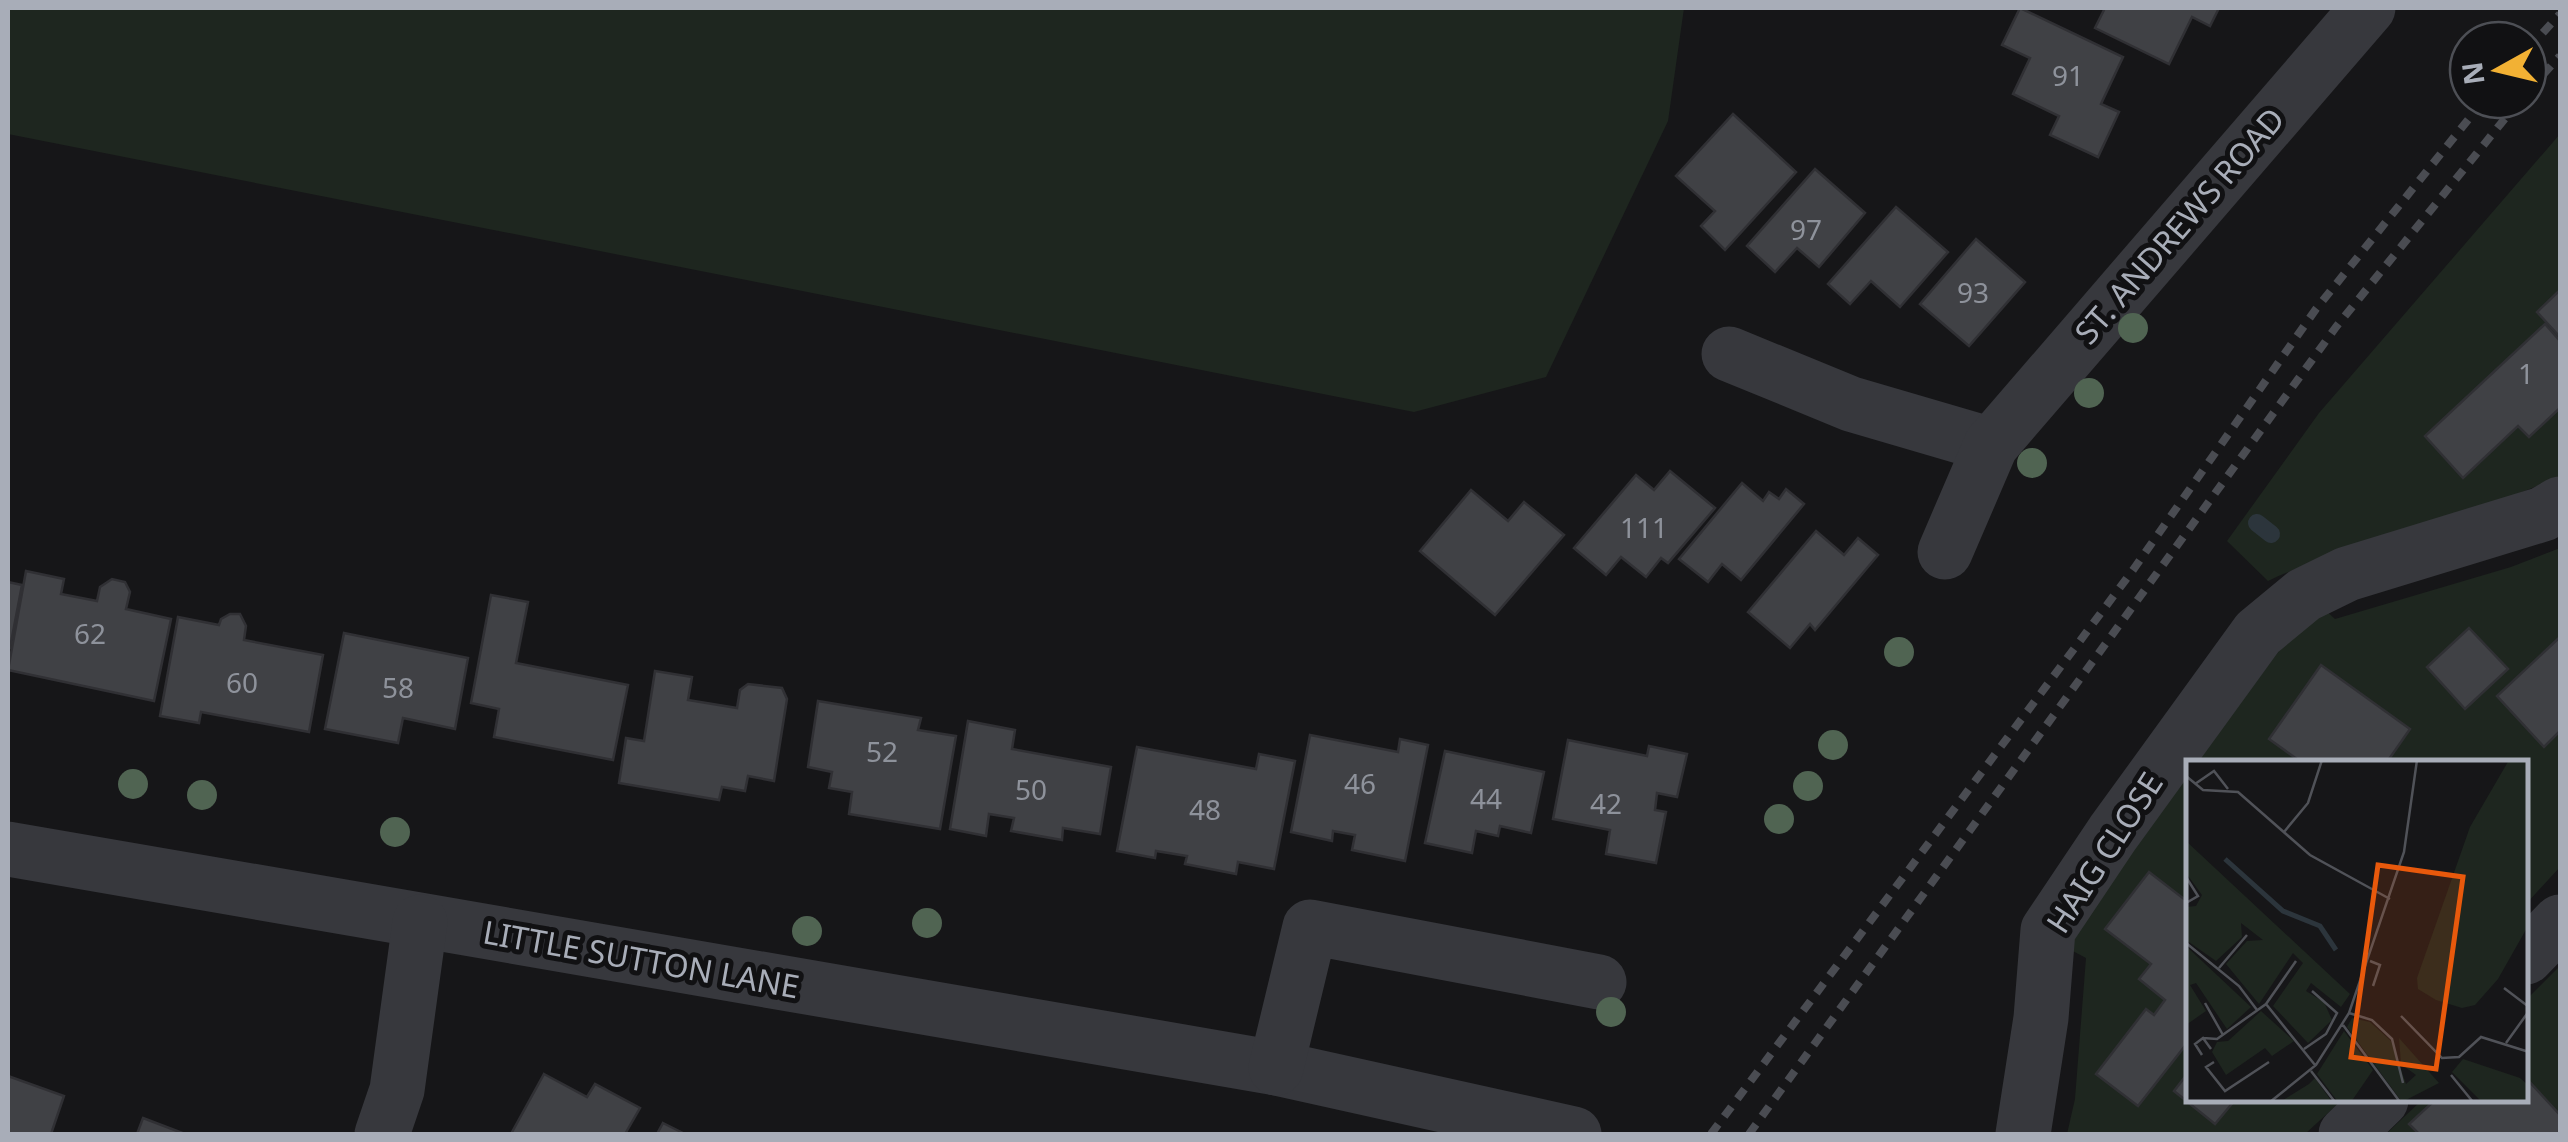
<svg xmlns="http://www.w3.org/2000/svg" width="2568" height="1142" font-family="'Noto Sans',sans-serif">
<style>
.green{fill:#1e261f}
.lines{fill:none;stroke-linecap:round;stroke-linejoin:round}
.stream{stroke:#2c353c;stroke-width:18}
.building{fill:#404145;stroke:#303034;stroke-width:2.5}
.minor{stroke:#37383d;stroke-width:55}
.rail{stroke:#4a4c52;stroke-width:8;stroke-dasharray:12 10;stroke-linecap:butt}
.tree{fill:#506452}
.labels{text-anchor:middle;stroke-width:10;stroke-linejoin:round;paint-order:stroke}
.number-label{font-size:28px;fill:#8e929b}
.street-label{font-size:32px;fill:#a8adb8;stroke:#111113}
.inset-river{fill:none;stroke:#2c353c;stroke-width:5}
.inset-road{fill:none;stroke:#505258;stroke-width:2.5}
.view{fill:#e8590c;fill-opacity:0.15;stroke:#e8590c;stroke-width:5}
.inset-edge{fill:none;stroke:#a8adb8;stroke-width:5}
</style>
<rect width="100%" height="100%" fill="#161618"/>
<!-- green -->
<g class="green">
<polygon points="8,8 1684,8 1668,121 1546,377 1414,412 8,134"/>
<path d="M2560 134V476C2466 519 2362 537 2268 581L2227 541 2319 413Z"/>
<polygon points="2560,548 2560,867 2526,904 2526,762 2196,762 2288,639 2324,609 2335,619 2511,567"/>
<polygon points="2188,773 2188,1100 2342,1100 2305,1134 2067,1134 2075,1099 2086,958 2069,949 2084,915"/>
<polygon points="2560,966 2560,1134 2386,1134 2422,1100 2526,1100 2526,1000"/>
</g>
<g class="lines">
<!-- stream -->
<polyline class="stream" points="2257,523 2271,534"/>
</g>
<!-- building -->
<g class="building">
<polygon points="2020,8 2123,57 2101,104 2119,112 2098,157 2050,135 2059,116 2013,94 2030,58 2002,45"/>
<polygon points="2105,8 2219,8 2210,26 2192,17 2169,64 2095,28"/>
<polygon points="1733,114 1796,172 1725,250 1701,226 1715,211 1676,176"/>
<polygon points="1815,169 1865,213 1819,267 1797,248 1775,272 1747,246"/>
<polygon points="1896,207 1948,252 1900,307 1871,281 1850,304 1828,284"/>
<polygon points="1976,239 2025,282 1969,346 1920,304"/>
<polygon points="2560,290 2560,337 2537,312"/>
<polygon points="2545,324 2560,341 2560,408 2529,437 2518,426 2463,478 2425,436"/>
<polygon points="1670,471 1715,508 1668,563 1661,558 1646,577 1621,557 1606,575 1574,548 1636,475 1654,490"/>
<polygon points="1742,483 1763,501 1769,492 1779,499 1786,489 1804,504 1741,580 1722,564 1708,582 1679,559"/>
<polygon points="1471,490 1508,521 1524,502 1564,535 1495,615 1420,551"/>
<polygon points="1816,531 1844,555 1858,538 1878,555 1815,630 1810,624 1790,648 1748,612"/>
<polygon points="26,571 64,579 61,594 97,601 100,587 112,579 125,582 130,592 126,609 171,619 154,701 8,670"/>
<polygon points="8,582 22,585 10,648 8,648"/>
<polygon points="491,595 528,602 516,663 628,685 613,760 494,737 499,709 471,703"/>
<polygon points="230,614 240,614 246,626 244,640 323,655 309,732 201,712 199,723 160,716 178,617 219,625 221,619"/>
<polygon points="2469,628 2508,669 2465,709 2427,667"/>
<polygon points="344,633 468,658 455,729 403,718 398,743 325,729"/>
<polygon points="2560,637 2560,731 2544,747 2497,696"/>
<polygon points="2321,665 2410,729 2387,762 2301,762 2269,739"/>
<polygon points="655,671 692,677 688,700 737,708 740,690 748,684 782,688 787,699 774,781 748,776 745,791 722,787 719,800 619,783 626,738 644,741"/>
<polygon points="818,701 921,718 918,730 956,736 940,829 849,814 852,792 829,788 832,772 808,767"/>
<polygon points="968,721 1015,730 1012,749 1111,767 1100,834 1063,828 1062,840 1011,831 1014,818 989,814 986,836 950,829"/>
<polygon points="1310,735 1398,752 1400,739 1428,745 1405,861 1352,850 1355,835 1333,831 1332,841 1291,832"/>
<polygon points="1568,740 1647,756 1649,746 1687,754 1677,797 1657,793 1655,810 1666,812 1656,863 1606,854 1610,830 1553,819"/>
<polygon points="1137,747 1256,769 1259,754 1295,761 1274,869 1238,862 1236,874 1185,864 1187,856 1156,851 1155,858 1117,851"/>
<polygon points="1445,751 1544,772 1531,833 1500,826 1498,836 1476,831 1472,853 1425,843"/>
<polygon points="2149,872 2188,902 2188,1042 2138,1106 2096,1074 2146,1009 2154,1015 2165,1000 2139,979 2151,964 2105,929"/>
<polygon points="2188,1073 2188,1100 2235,1100 2215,1124 2174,1091"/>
<polygon points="544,1074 587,1097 595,1084 640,1108 625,1134 511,1134"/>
<polygon points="8,1076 64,1096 51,1134 8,1134"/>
<polygon points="2526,1078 2560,1115 2559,1134 2419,1134 2409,1124 2435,1100 2526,1100"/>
<polygon points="143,1118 185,1134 137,1134"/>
<polygon points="663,1123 685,1134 657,1134"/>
</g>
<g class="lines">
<!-- minor -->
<g class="minor">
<polyline points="1729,354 1851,404 1991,445"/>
<polyline points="1945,552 1991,445 2368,8"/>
<polyline points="8,849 1276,1068 1574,1134"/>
<polyline points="2526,957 2560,922"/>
<polyline points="1276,1068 1310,927 1599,982"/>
<polyline points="382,1134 397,1090 420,922"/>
<polyline points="2023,1134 2041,1018 2048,930 2113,833 2258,633 2304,595 2347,574 2543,514 2560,504"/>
<polyline points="2346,1134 2381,1100"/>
</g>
<!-- rail -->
<g class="rail">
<polyline points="2528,49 2560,14"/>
<polyline points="2528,91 2560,56"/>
<polyline points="1711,1134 2133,570 2316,309 2484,100"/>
<polyline points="1749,1134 2336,327 2520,100"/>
</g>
</g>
<!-- trees -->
<g class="tree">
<circle cx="2133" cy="328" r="15"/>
<circle cx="2089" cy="393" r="15"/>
<circle cx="2032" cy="463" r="15"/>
<circle cx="1899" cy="652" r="15"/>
<circle cx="1833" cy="745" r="15"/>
<circle cx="133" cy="784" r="15"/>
<circle cx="1808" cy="786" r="15"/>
<circle cx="202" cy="795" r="15"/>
<circle cx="1779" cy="819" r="15"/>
<circle cx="395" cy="832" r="15"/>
<circle cx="927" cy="923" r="15"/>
<circle cx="807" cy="931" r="15"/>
<circle cx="1611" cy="1012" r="15"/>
</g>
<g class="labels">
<!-- number labels -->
<g class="number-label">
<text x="2068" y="86">91</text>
<text x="1806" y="240">97</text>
<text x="1973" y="303">93</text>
<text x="2526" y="384">1</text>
<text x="1644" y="538">111</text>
<text x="90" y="644">62</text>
<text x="242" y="693">60</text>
<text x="398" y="698">58</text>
<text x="882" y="762">52</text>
<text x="1360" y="794">46</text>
<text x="1031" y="800">50</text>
<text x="1486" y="809">44</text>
<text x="1606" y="814">42</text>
<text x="1205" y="820">48</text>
</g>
<!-- street labels -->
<g class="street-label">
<text transform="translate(2180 226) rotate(-49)" y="11">ST. ANDREWS ROAD</text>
<text transform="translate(2105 853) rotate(-57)" y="11">HAIG CLOSE</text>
<text transform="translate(641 960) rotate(10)" y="11">LITTLE SUTTON LANE</text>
</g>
</g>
<!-- overview -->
<g transform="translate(2186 760)">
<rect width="342" height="342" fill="#161618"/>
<path d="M323 0H342V166L312 219 289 245 276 248 250 240 232 229 231 218 284 67ZM0 81 164 234 155 247 125 223 120 231 138 242 146 260 122 283 87 246 117 203 107 193 73 244 40 204 61 181 77 180 55 163 56 177 30 201 0 180V147L10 146 16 135 0 113ZM0 186 65 247 41 269 10 223 4 225 20 251 0 265ZM75 251 108 281 86 296 79 288 40 315 26 292 31 282 42 281ZM166 258 184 262 205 281 220 324 230 315 215 304 213 278 253 323 216 342 161 267ZM158 271 187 310 165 342H152L131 314ZM277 299 334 318 342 325V342H296L266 312ZM129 318 146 342H94L123 324Z" fill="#1e261f"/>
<path class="inset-river" d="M39 99 97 151 134 166 150 190"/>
<path class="inset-road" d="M0 16 17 30 52 32 124 95 204 139M9 24 28 11 42 29M98 72 122 43 136 0M0 117 12 136 0 143M0 183 53 226 71 250M184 201 194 205 187 226M33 208 61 175M318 228 343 247M19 243 37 275M80 244 129 305M163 253 186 260 206 279 217 323M215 256 256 298 273 297 295 277 343 292M157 265 214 342M17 278 31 279 80 244 110 201M320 283 343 251M118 289 140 274 151 253 126 231M16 295 9 284 17 278 25 289M28 302 20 307 39 331 83 302M125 311 149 342M265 315 287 342M84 342 130 305 163 253 218 92 231 0"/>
<path class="view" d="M192 105 277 117 250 309 165 297Z"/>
<rect width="342" height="342" class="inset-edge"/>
</g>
<!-- border -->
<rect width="2568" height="1142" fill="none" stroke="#a8adb8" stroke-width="20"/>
<!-- north arrow -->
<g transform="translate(2498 70) rotate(262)"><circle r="48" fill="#111113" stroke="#4d4f55" stroke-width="2.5"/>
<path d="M0-8L18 38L0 25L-18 38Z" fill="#f2b134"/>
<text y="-15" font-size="28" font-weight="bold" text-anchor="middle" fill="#a8adb8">N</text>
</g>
</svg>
